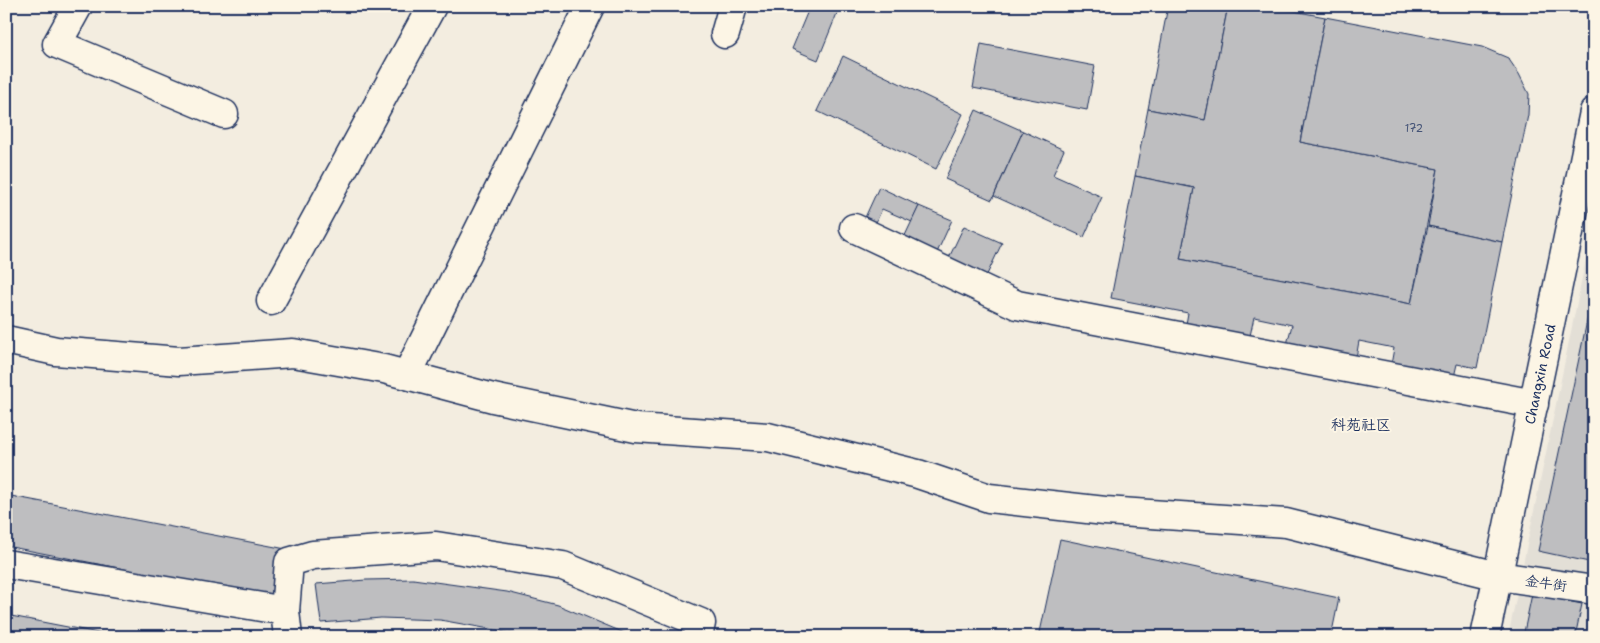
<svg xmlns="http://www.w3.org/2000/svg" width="1600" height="643" font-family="'Shantell Sans','LXGW WenKai TC',sans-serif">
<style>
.built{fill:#e3dfd6}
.building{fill:#bebec0;stroke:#1b2f5e}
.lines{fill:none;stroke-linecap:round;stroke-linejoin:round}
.minor-casing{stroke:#1b2f5e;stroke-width:31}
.minor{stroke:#fcf5e5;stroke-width:28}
.labels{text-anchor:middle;stroke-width:4;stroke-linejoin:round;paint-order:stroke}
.number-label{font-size:11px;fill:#445376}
.street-label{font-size:14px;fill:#1b2f5e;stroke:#fcf5e5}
.neighbourhood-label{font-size:15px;fill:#1b2f5e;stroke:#fcf5e5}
</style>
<rect width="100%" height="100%" fill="#f3ede0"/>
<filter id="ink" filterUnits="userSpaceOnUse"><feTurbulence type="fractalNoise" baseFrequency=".02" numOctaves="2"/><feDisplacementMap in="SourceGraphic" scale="10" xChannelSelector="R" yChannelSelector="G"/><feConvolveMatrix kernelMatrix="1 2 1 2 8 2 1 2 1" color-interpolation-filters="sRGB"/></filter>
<g filter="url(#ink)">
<!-- built -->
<polygon class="built" points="1594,220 1594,637 1508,637"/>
<!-- building -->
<g class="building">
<polygon points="810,6 840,6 818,60 792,49"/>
<polygon points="1168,6 1228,6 1205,120 1148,109"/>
<polygon points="1228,6 1268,6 1325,17 1300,142 1438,169 1411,304 1180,259 1194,188 1135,176 1148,109 1205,120"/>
<polygon points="1325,17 1482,47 1508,58 1519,74 1529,94 1528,115 1502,242 1428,226 1438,169 1300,142"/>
<polygon points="981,44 1095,66 1087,110 973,88"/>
<polygon points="843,56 963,114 936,169 817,111"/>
<polygon points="976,110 1023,131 992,200 945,179"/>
<polygon points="1023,131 1064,150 1053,175 1102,197 1084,237 994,196"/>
<polygon points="1135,176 1194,188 1180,259 1411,304 1428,226 1502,242 1477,368 1457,364 1454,377 1391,365 1394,348 1359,341 1356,358 1287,344 1292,325 1254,317 1250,336 1186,324 1188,313 1111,298"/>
<polygon points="879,187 919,206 912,222 882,209 873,229 862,224"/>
<polygon points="919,206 952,220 934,259 901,244"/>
<polygon points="964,226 1002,243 984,281 946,264"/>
<polygon points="1594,288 1594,540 1589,562 1538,551"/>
<polygon points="6,495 286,549 277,599 6,546"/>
<polygon points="1060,539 1339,598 1331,637 1039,637"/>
<polygon points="413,579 507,592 558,605 634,637 522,637 501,631 440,620 381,618 321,623 316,584 366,580"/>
<polygon points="1532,594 1582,604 1575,637 1523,637"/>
<polygon points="6,615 119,637 6,637"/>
</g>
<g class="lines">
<!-- minor casing -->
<g class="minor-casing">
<g id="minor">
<polyline points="78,6 57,44 224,114"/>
<polyline points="725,34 733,6"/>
<polyline points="854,228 1017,305 1534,404"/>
<polyline points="271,301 432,6"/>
<polyline points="6,340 56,351 179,361 293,353 384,369 493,398 636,428 768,437 918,474 989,498 1105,511 1286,523 1498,576 1594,590"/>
<polyline points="407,375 590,6"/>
<polyline points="6,564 285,611 288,637"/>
<polyline points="285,611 289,562 313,555 436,546 563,566 701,623 698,637"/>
<polyline points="1485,637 1594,112"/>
</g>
</g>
<!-- minor -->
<use href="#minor" class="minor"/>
</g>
</g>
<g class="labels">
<!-- number labels -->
<g class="number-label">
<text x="1414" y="132">172</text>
</g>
<!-- street labels -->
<g class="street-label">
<text transform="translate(1540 374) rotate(-78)" y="5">Changxin Road</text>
<text transform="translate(1546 583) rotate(8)" y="5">金牛街</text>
</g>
<!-- neighbourhood labels -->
<g class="neighbourhood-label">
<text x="1361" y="430">科苑社区</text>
</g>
</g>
<!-- margin -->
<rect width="1600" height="643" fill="none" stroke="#fcf5e5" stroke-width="25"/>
<rect x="12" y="12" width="1575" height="618" fill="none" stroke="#1b2f5e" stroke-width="2" filter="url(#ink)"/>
</svg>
